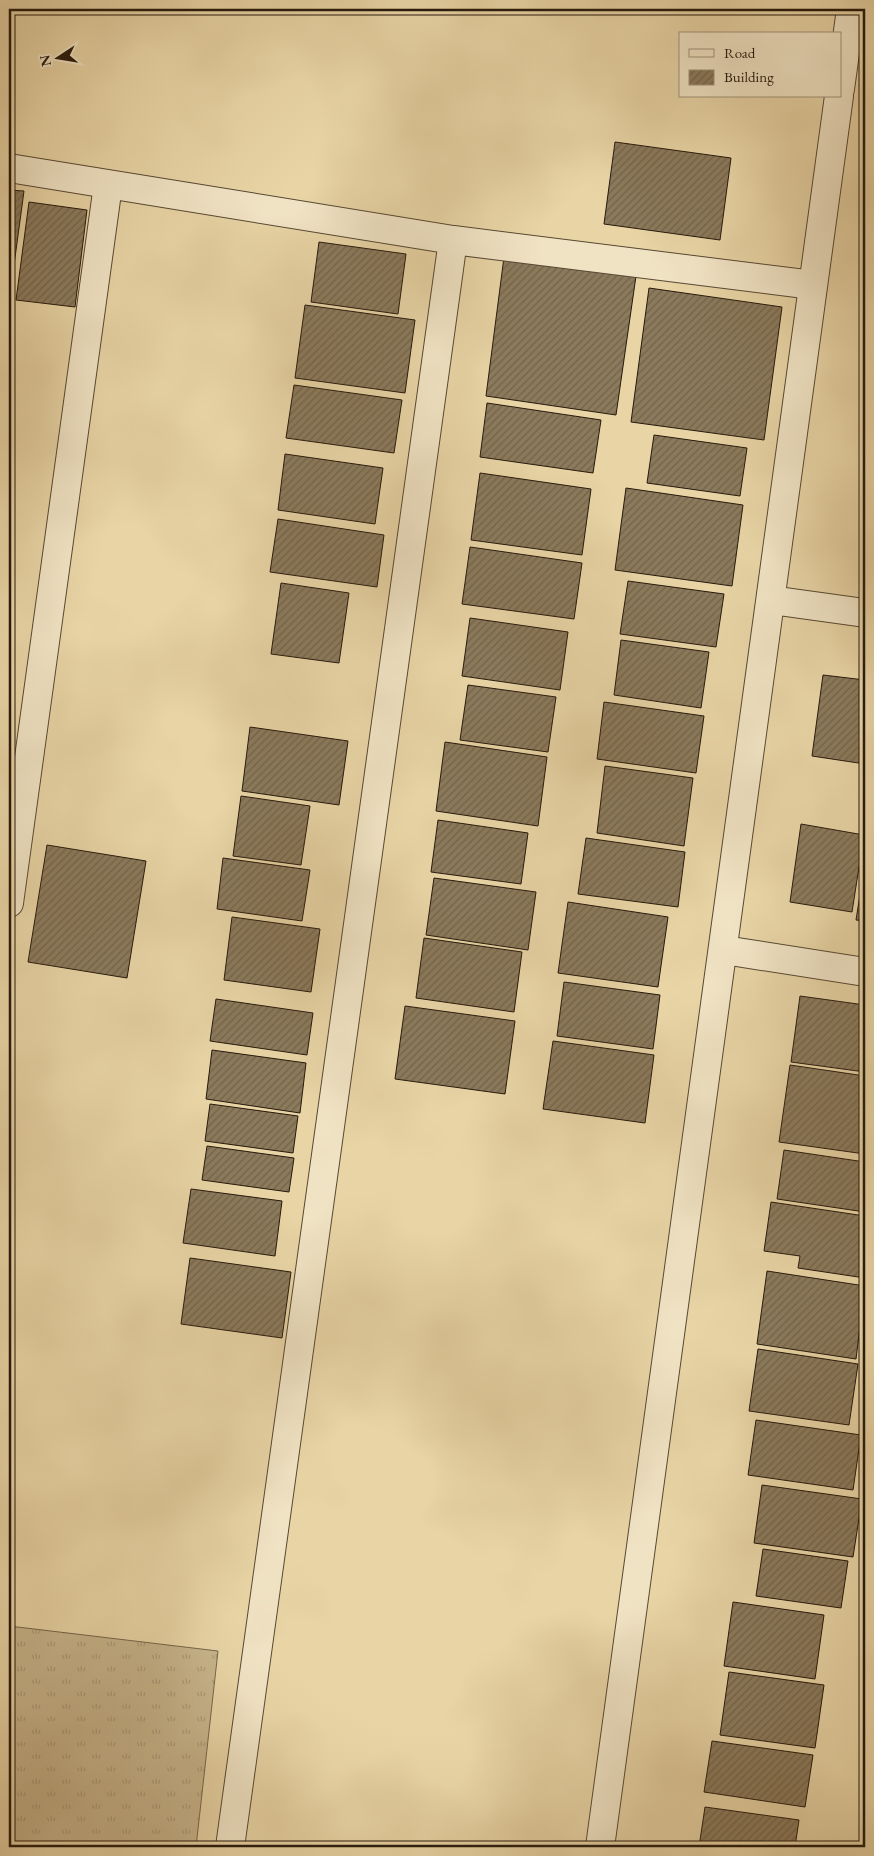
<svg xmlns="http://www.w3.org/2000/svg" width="874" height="1856" font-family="'EB Garamond',serif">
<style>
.grass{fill:url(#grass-tufts);stroke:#77664c}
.building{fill:url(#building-hatch);stroke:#27190c}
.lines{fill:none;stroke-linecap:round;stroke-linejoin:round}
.street-casing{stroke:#574832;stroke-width:30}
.street{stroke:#f0e3c4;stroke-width:28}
</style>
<defs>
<pattern id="grass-tufts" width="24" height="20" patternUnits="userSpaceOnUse" patternTransform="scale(1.25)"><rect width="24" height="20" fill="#c7b48b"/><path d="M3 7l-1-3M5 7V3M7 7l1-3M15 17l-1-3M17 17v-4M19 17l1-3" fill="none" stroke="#ab9a77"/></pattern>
<pattern id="building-hatch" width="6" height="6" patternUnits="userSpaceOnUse" patternTransform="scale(1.25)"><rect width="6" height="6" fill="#8b7a5c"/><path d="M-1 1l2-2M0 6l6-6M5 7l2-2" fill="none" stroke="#72634a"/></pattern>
</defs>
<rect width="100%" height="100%" fill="#e8d4a5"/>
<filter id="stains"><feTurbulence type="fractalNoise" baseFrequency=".004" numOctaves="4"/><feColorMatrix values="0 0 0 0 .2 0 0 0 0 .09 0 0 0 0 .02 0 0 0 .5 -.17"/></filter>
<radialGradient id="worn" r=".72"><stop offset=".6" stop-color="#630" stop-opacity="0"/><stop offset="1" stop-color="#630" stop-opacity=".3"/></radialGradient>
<!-- grass -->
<polygon class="grass" points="9,1626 218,1651 196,1847 9,1847"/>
<!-- building -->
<g class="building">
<polygon points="615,142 731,158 720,240 604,224"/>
<polygon points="9,190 24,191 9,302"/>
<polygon points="29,202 87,210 75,307 16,300"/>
<polygon points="319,242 406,254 398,314 311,302"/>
<polygon points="504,257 636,276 616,415 486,396"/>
<polygon points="649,288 782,307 764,440 631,422"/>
<polygon points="305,305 415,320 405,393 295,378"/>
<polygon points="294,385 402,400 394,453 286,438"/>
<polygon points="487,403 601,420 593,473 480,457"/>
<polygon points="654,435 747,448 740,496 647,483"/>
<polygon points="285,454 383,468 375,524 278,510"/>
<polygon points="480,473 591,489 582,555 471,540"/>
<polygon points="626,488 743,505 732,586 615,570"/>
<polygon points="278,519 384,535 377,587 270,572"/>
<polygon points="470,547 582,563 574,619 462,604"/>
<polygon points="628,581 724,594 716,647 620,634"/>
<polygon points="281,583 349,593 339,663 271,654"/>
<polygon points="470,618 568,632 560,690 462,676"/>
<polygon points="621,640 709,652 701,708 614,695"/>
<polygon points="823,675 865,680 865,764 812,756"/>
<polygon points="468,685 556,697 548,752 460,740"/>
<polygon points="604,702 704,716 696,773 597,759"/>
<polygon points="250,727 348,741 339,805 242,791"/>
<polygon points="445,742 547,757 538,826 436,811"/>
<polygon points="605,766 693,778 684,846 597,833"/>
<polygon points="241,796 310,806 301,865 233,856"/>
<polygon points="438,820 528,833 521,884 431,872"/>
<polygon points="801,824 864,835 852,912 790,902"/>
<polygon points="586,838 685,852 678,907 578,894"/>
<polygon points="47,845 146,861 127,978 28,962"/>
<polygon points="223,858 310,870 302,921 217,909"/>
<polygon points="865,863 865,921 856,920"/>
<polygon points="434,878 536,892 528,950 426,935"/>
<polygon points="568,902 668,917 658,987 558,973"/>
<polygon points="232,917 320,929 311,992 224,980"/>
<polygon points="424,938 522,952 514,1012 416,998"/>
<polygon points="564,982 660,995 653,1049 557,1036"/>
<polygon points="800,996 865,1005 865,1072 791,1062"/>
<polygon points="216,999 313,1013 307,1055 210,1041"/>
<polygon points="405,1006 515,1021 505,1094 395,1079"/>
<polygon points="553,1041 654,1055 645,1123 543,1109"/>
<polygon points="212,1050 306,1063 300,1113 206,1099"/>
<polygon points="790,1065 865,1076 865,1154 779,1142"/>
<polygon points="210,1104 298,1116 293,1153 205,1141"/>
<polygon points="207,1146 294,1158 289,1192 202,1180"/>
<polygon points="784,1150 865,1162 865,1212 777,1199"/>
<polygon points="191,1189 282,1201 275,1256 183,1243"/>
<polygon points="771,1202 865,1216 865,1278 798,1268 800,1256 764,1251"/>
<polygon points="190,1258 291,1272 282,1338 181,1324"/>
<polygon points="767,1271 865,1286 856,1359 757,1344"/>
<polygon points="758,1349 858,1364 849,1425 749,1411"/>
<polygon points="756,1420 861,1435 853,1490 748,1475"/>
<polygon points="762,1485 862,1499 853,1557 754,1543"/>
<polygon points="763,1549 848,1561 841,1608 756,1596"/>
<polygon points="733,1602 824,1615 815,1679 724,1666"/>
<polygon points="729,1672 824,1685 815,1748 720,1735"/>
<polygon points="712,1741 813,1755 805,1807 704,1792"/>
<polygon points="705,1807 799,1820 795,1847 699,1847"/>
</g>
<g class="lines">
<!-- street casing -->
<g class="street-casing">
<g id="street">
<polyline points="840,89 851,9"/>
<polyline points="9,168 453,240 813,285"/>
<polyline points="771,600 865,613"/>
<polyline points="9,903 108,185"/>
<polyline points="724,950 865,972"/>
<polyline points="230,1847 453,240"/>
<polyline points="600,1847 839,96"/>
</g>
</g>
<!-- street -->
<use href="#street" class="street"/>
</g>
<!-- margin -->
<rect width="874" height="1856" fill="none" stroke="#e8d4a5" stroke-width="30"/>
<rect x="10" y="10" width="854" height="1836" fill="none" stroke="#27190c" stroke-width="2.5"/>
<rect x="15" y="15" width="844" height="1826" fill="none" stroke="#27190c"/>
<!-- legend -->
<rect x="679" y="32" width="162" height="65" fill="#f0e3c4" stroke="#a0927a"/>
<rect x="689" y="49" width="25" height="8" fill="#f0e3c4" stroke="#a0927a"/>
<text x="724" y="58" font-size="15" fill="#27190c">Road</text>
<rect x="689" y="70" width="25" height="15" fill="url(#building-hatch)" stroke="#a0927a"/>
<text x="724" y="82" font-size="15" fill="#27190c">Building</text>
<!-- north arrow -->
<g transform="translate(58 58) rotate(258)" stroke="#f0e3c4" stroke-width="4" paint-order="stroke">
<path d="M0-4L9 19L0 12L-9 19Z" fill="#27190c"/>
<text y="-8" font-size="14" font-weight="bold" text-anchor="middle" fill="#27190c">N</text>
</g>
<rect width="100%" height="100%" filter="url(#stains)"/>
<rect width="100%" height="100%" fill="url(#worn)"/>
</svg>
